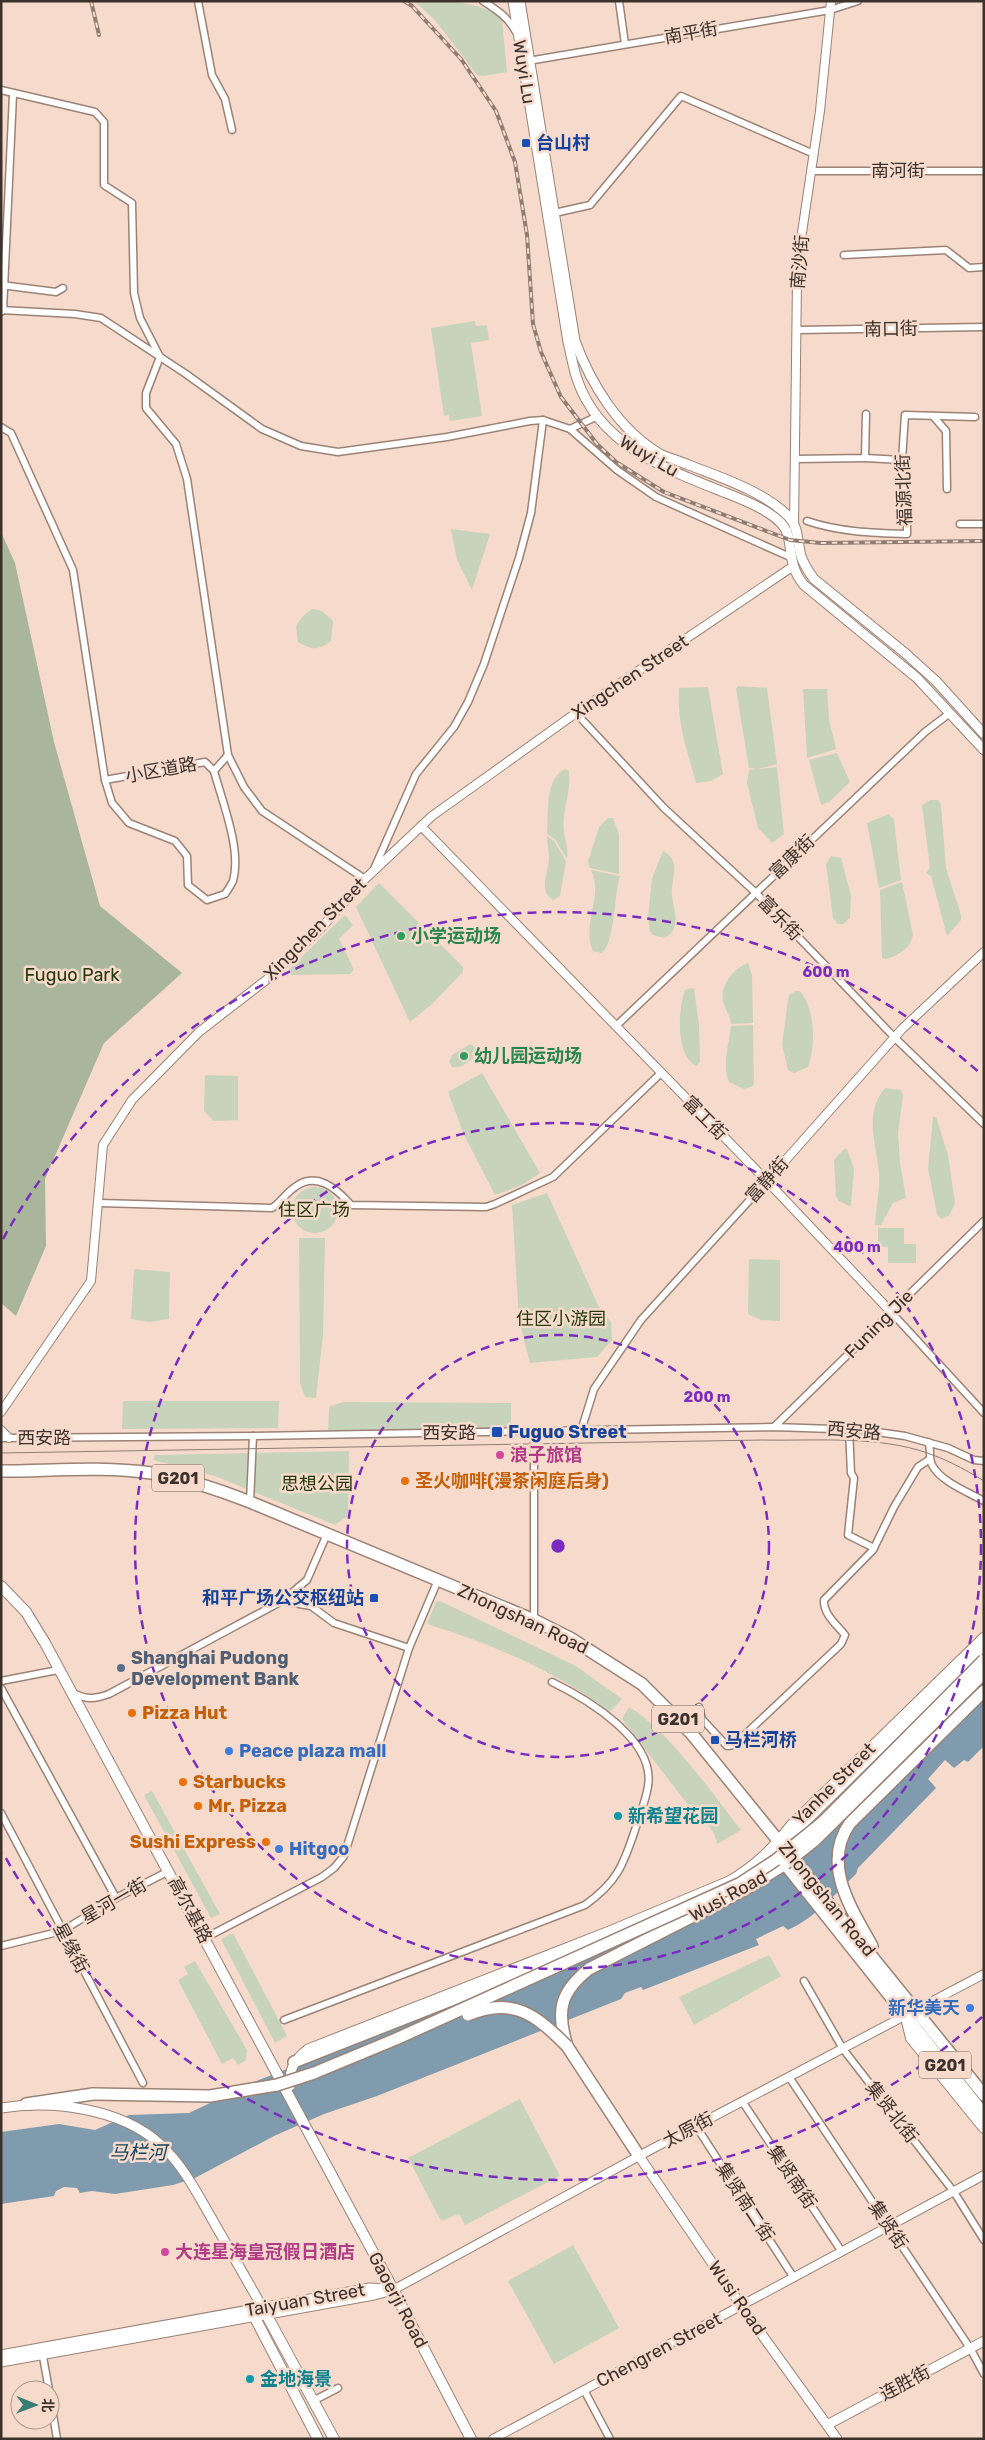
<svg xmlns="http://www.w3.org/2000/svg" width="985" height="2440" font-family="Rubik,'Noto Sans SC',sans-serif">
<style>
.green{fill:#c8d3bc}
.forest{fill:#a9b69b}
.water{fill:#809bad}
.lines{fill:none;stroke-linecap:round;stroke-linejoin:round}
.minor-casing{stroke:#9b8275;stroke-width:9}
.tertiary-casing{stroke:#9b8275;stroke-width:10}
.secondary-casing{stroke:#9b8275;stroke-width:11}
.primary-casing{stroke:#9b8275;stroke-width:12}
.trunk-casing{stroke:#9b8275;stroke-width:14}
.minor{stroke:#fff;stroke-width:6}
.tertiary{stroke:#fff;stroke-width:8}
.secondary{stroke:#fff;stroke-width:9}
.primary{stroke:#fff;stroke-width:10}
.trunk{stroke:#fff;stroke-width:11}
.tram{stroke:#8f7d73;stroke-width:1}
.rail-casing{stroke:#8f7d73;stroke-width:4}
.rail{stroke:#f6dbcc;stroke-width:2;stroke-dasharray:5.5;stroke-linecap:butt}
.trunk-bridge-casing{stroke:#9b8275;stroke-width:14;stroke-linecap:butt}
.trunk-bridge{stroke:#fff;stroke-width:11}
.ring{fill:none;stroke:#7b2cbf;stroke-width:2.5;stroke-dasharray:9 6}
.transit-dot{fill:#1a4fb4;stroke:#f6dbcc;stroke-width:2}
.leisure-dot{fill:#2e9e5b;stroke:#f6dbcc;stroke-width:2}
.hotel-dot{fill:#d1479c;stroke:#f6dbcc;stroke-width:2}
.food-dot{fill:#e8710a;stroke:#f6dbcc;stroke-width:2}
.service-dot{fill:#5c6f8a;stroke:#f6dbcc;stroke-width:2}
.shop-dot{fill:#3f7fe0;stroke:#f6dbcc;stroke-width:2}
.culture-dot{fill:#0f9aa8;stroke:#f6dbcc;stroke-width:2}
.labels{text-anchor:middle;stroke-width:5;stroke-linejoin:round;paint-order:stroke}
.shield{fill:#f6dbcc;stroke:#74645b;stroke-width:1}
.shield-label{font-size:16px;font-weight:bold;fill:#3c312b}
.street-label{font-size:18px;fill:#3c312b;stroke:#f6dbcc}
.transit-label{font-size:18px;font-weight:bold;fill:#164399;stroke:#f6dbcc;text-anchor:start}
.leisure-label{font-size:18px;font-weight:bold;fill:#27864d;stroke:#f6dbcc;text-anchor:start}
.park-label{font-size:18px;fill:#27380b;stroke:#f6dbcc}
.hotel-label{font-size:18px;font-weight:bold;fill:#b23c85;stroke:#f6dbcc;text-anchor:start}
.food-label{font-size:18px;font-weight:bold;fill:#c56008;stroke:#f6dbcc;text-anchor:start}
.service-label{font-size:18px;font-weight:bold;fill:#4e5e75;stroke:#f6dbcc;text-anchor:start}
.shop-label{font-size:18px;font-weight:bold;fill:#366cbe;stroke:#f6dbcc;text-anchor:start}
.culture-label{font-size:18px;font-weight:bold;fill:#0d838f;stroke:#f6dbcc;text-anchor:start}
.water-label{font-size:19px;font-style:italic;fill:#0c3f5b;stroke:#f6dbcc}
.centre{fill:#7b2cbf;stroke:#f6dbcc;stroke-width:2.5}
.ring-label{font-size:15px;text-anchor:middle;font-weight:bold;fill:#7b2cbf;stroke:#f6dbcc;stroke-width:5;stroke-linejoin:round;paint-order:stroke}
</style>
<rect width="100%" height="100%" fill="#f6dbcc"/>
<!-- green -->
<g class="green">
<path d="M414 1C442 1 483 0 502 20L507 72 483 76 477 75 435 20Z"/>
<polygon points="475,321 476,326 487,325 489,340 471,343 482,416 450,421 449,415 444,416 431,328"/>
<polygon points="451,529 490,534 472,590 457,560"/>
<path d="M312 609 322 611 333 621 331 641C318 651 312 650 298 642L296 626 303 616Z"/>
<polygon points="738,686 767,688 777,764 758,769 749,768 736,689"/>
<path d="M708 687 723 774 711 781 696 783C687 748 677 726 679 688Z"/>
<polygon points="803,689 827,689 829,719 836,749 807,758"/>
<polygon points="837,753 850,782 829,802 821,805 809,760"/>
<polygon points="777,767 784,834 772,843 758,828 747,783 749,770"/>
<path d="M565 769 569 771C572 792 561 811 564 832 565 842 569 848 567 859L555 839 547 834C549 814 544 779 565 769Z"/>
<polygon points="930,800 938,800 941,805 946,868 961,915 961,920 947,936 931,876 926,873 930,868 922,805"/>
<polygon points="889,814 894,820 901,880 879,888 867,823"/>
<polygon points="608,818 613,818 619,834 619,874 590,868 588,862 599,827"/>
<path d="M547 836 554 841 566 861 560 896 553 900C538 891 548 873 549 859 549 851 547 844 547 836Z"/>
<path d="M663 851C683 861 670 880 672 896 674 911 682 930 664 938L653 935 650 931 648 917 652 879Z"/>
<polygon points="831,856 841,858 851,896 850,918 843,924 838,924 833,918 826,864"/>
<path d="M591 870 620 876C614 895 615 942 602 953L593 951C581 926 604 895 591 870Z"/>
<path d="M902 882 913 935C910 949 899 955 886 959L882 958 880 890Z"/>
<polygon points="379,883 463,967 463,972 432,1004 410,1022 356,907"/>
<polygon points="345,915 353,925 339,939 354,970 350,974 292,975 289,969"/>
<path d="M748 963 752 975 753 1023 731 1024C730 1016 725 1009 723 1001 720 985 734 968 748 963Z"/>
<path d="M691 988 694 989 699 1025 700 1062 697 1066C675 1057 678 1009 685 990Z"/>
<path d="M796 991H800C815 1009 816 1046 808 1067L794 1073 788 1070 782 1045 788 1000 790 994Z"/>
<path d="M753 1025 754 1083 753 1086 744 1089 729 1082C722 1064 729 1045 731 1026Z"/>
<polygon points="470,1044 478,1049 476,1057 460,1067 452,1067 449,1062 452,1055"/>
<polygon points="482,1073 540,1173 522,1185 495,1195 464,1135 448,1092"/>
<polygon points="205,1075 238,1076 238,1120 214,1121 204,1111"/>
<path d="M885 1088 901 1090 903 1095 898 1133 900 1163 906 1198 893 1203 881 1225H875C876 1208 880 1190 879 1174 877 1144 863 1114 885 1088Z"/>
<polygon points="933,1117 936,1117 948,1155 955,1203 949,1216 941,1219 937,1214 928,1169"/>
<polygon points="844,1149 847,1149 854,1169 851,1205 849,1206 839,1201 836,1196 834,1160"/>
<circle cx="315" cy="1210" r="23"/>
<polygon points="547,1193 599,1307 611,1322 612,1340 597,1357 530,1363 519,1320 512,1205"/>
<polygon points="878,1228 904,1228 904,1244 916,1244 916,1263 888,1263 888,1247 878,1246"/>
<polygon points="299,1238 325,1238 323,1336 316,1398 305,1397 300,1383"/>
<polygon points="749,1259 780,1260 780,1321 761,1320 748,1314"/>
<polygon points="134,1269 170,1272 169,1319 149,1322 131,1319"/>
<polygon points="123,1401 279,1401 278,1428 122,1429"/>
<polygon points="343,1402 511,1403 511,1431 328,1431 329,1407"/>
<polygon points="349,1451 348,1516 335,1525 215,1476 153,1460 155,1455"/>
<path d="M440 1601 576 1666 622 1699 610 1712C556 1671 492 1644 427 1624L436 1602Z"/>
<path d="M629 1707C670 1732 711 1792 741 1830L717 1844C713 1823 704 1823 685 1815L688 1805 622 1719Z"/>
<polygon points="152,1791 220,1914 211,1918 144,1795"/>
<polygon points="233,1933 287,2036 275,2043 221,1939"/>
<polygon points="769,1955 781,1976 694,2025 679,1997"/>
<polygon points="195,1961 247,2050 246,2060 238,2065 233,2058 222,2064 178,1980 188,1974 184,1967"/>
<polygon points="520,2099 560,2176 465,2225 459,2214 441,2221 408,2158"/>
<polygon points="573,2245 619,2328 554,2364 508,2281"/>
</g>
<!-- forest -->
<polygon class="forest" points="1,532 15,563 54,742 100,906 182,973 104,1043 45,1179 46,1246 16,1316 1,1303"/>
<!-- water -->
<path class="water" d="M984 1683V1746L968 1762 964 1760 954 1768 945 1760 928 1779 936 1788 858 1868 856 1874C835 1894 815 1918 788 1930L783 1926 756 1939 759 1945 643 1990 641 1987 625 1993 621 1999 377 2096 324 2114 274 2136 195 2178 173 2185 115 2194 92 2191 80 2193 77 2188 64 2187 56 2191 54 2196 1 2204V2132L59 2124 95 2130 129 2115 189 2113 254 2082 387 2029 680 1921 824 1839Z"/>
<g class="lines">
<!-- minor casing -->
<g class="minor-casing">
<g id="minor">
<polyline points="198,1 212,75 225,99 232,130"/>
<path d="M483 1C497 10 508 17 516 32"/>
<polyline points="619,1 625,44"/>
<polyline points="528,61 830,10 858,1"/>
<polyline points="1,90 95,112 104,122 104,185 132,203 134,293 140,318 160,357 146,393 146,408 176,444 187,479 228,755 244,787 262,811 365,879"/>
<polyline points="812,171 984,171"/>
<polyline points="550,214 590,205 681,96 814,154"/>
<polyline points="844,255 946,250 969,268 984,267"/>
<polyline points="1,285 56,292 63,288"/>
<polyline points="1,310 75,314 101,318 186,374 262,429 301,446 338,452 447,437 530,421 543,420 570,429 598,416"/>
<polyline points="1,312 3,310 13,95"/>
<polyline points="798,330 984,327"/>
<polyline points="933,416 946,431 947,489"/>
<path d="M1 427 11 433 73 570 105 780 112 803 129 823 175 841 187 856 188 885 207 900 225 894C228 890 231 885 233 881 242 850 222 801 214 771L228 755"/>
<polyline points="570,429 617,470 656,497 790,557"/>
<polyline points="865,458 902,460"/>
<polyline points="796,459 865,458 866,414"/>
<path d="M807 521C840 532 872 533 907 534V501L902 460 905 415 975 417"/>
<polyline points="960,524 984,524"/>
<polyline points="576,713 664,808 756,893 894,1037 984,1124"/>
<polyline points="105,780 205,762 214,771"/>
<polyline points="374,869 416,774 454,727 468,702 484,664 519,558 531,513 543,420"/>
<polyline points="616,1026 925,732 950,713"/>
<path d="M100 1203 272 1208C281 1202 286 1193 295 1187 316 1171 336 1188 351 1205L486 1207 495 1204 553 1177 661 1073"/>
<polyline points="891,1312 984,1413"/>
<polyline points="774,1427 984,1221"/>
<polyline points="849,1429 851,1473 854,1478 848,1535 874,1548"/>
<polyline points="581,1431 594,1389 641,1320 767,1181"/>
<polyline points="1,1438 253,1436 774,1427 863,1430 905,1436 948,1448 974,1460 984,1461"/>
<path d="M928 1442C932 1450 928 1457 932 1465 941 1482 968 1492 984 1501"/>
<polyline points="250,1502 253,1436"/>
<polyline points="282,1601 311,1606 334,1623 409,1648"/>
<polyline points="534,1620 534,1432"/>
<polyline points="1,1681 58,1670"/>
<polyline points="1,1688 116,1898"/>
<path d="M73 1693C87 1700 95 1699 109 1694L282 1601 307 1580 327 1534"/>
<path d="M699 1707 702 1719 727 1746 734 1745 841 1644 845 1635C837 1625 823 1614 824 1600L873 1550 894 1507 918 1467 930 1459"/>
<polyline points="1,1813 143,2083"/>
<polyline points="205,1938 322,1877 334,1868 344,1856 409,1648 438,1580"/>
<polyline points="1,1946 62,1931 116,1898 169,1871"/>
<polyline points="804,1981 843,2049 954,2192 984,2240"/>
<path d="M284 2020 585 1905C617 1882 623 1866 635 1830 639 1816 646 1801 648 1786 656 1740 587 1699 552 1682"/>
<polyline points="789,2077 970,2348 984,2374"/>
<polyline points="742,2101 842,2252"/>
<polyline points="696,2126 794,2278"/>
<polyline points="42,2351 49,2390"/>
<polyline points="584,2390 610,2439"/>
<polyline points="50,2396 57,2439"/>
<polyline points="313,2401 338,2388"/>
</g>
</g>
<!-- tertiary casing -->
<g class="tertiary-casing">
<g id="tertiary">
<polyline points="794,527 797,280 800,246 820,111 831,1"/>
<polyline points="421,826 767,1181 891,1312"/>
<polyline points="767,1181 902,1029 984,952"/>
<polyline points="1,1412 91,1281 103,1145 132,1100 199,1032 270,977 321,928 365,879 432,816 576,713 792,567"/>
<polyline points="1,1430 9,1438"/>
<polyline points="393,2290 652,2149 984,1974"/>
<polyline points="493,2439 984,2175"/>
</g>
</g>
<!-- secondary casing -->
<g class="secondary-casing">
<g id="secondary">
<path d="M513 1 568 342C571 354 573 367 577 379 599 444 663 468 721 491 741 499 766 508 781 523 796 539 784 561 804 585L917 678 984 750"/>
<path d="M520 1 575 341C591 384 619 430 660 454 669 458 679 461 689 465 722 478 760 490 786 514 799 525 797 541 801 556 804 565 808 571 814 579L905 653 936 681 984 734"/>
<polyline points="784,1837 796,1831 984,1646"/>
<path d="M290 2086C289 2069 294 2060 308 2049L612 1930 729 1881C755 1866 773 1848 791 1825L984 1637"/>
<path d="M1 2108C53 2100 120 2108 160 2144 183 2165 197 2193 212 2219 230 2250 247 2281 265 2312"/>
<polyline points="639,2156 747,2314 837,2439"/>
<polyline points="1,2355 370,2288 385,2289"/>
<polyline points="1,2362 374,2295 393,2290"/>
<polyline points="827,2425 984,2341"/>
</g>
</g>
<!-- primary casing -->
<g class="primary-casing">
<g id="primary">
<polyline points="1,1586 26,1612 45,1643 387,2278 471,2439"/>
<polyline points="906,2017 911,2038 984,2128"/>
<polyline points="262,2307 254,2316 318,2439"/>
<polyline points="266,2314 334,2439"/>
</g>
</g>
<!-- trunk casing -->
<g class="trunk-casing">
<g id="trunk">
<path d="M1 1471C50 1471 102 1466 151 1473 185 1478 217 1489 250 1502L534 1620 570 1638 642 1684 691 1733 984 2095"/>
<polyline points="773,1849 984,2114"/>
<path d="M872 1946C851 1908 821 1864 850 1823L984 1691"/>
<polyline points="294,2062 603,1940"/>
<polyline points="26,2104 93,2094"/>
<path d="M639 2156 567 2046C556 2011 560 1992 589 1969L744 1890 785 1864"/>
</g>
</g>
<!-- minor -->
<use href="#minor" class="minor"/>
<!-- tertiary -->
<use href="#tertiary" class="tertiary"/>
<!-- secondary -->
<use href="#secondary" class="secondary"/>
<!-- primary -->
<use href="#primary" class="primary"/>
<!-- trunk -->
<use href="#trunk" class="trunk"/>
<!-- tram -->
<path class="tram" d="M1 1453 762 1440C812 1441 869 1436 918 1450 942 1457 963 1468 984 1481"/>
<!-- rail casing -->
<g class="rail-casing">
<g id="rail">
<polyline points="91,1 99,35"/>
<polyline points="404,1 412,6 461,59 496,111 515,162 527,235 533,324 541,352 561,397 597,444 616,462 664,492 790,540 821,543 984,541"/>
</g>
</g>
<!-- rail -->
<use href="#rail" class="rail"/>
<!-- trunk-bridge casing -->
<g class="trunk-bridge-casing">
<g id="trunk-bridge">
<polyline points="785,1864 814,1841 984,1673"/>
<path d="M468 2015C513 1996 536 2015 567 2046"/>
<polyline points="93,2094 210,2096 277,2085 314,2073 396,2039 739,1884 776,1860 823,1822 984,1660"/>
</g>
</g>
<!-- trunk-bridge -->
<use href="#trunk-bridge" class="trunk-bridge"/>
</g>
<!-- distance rings -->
<g class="ring">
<circle cx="558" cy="1546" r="211"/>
<circle cx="558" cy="1546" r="423"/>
<path d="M982 2017A634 634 0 0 1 3 1853M3 1239A634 634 0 0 1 982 1075"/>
</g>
<!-- markers -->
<g class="transit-dot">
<rect x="521" y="138" width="10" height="10" rx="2.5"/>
<rect x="491" y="1426" width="12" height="12" rx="2.5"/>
<rect x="369" y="1593" width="10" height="10" rx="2.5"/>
<rect x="710" y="1735" width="10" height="10" rx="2.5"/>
</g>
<g class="leisure-dot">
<circle cx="401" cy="936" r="5"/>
<circle cx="464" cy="1056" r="5"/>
</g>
<g class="hotel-dot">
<circle cx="500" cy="1455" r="5"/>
<circle cx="165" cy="2252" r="5"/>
</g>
<g class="food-dot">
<circle cx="405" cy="1481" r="5"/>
<circle cx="132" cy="1713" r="5"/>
<circle cx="183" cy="1782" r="5"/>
<circle cx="198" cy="1806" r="5"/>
<circle cx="266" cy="1842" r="5"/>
</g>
<circle class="service-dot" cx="121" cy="1668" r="5"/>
<g class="shop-dot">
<circle cx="229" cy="1751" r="5"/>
<circle cx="279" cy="1849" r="5"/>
<circle cx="970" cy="2008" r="5"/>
</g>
<g class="culture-dot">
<circle cx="618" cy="1816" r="5"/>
<circle cx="250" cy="2379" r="5"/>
</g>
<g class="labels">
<!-- shield labels -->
<g class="shield">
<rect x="152" y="1464.5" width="52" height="27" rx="4"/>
<rect x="652" y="1705.5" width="52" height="27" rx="4"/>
<rect x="919" y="2051.5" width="52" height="27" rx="4"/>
</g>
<g class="shield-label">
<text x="178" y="1484">G201</text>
<text x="678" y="1725">G201</text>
<text x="945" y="2071">G201</text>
</g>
<!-- street labels -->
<g class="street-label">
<text transform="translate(691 33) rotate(-10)" y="6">南平街</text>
<text transform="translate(524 72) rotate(81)" y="6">Wuyi Lu</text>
<text x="898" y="177">南河街</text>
<text transform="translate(800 262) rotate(-85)" y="6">南沙街</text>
<text transform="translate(891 329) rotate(-1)" y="6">南口街</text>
<text transform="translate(649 456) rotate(30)" y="6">Wuyi Lu</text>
<text transform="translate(904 490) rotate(-92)" y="6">福源北街</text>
<text transform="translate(630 677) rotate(-34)" y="6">Xingchen Street</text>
<text transform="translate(161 770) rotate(-10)" y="6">小区道路</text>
<text transform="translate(792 857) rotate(-44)" y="6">富康街</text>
<text transform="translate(780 918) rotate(46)" y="6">富乐街</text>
<text transform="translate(315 929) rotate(-45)" y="6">Xingchen Street</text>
<text transform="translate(705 1118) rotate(45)" y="6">富工街</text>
<text transform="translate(767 1180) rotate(-48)" y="6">富静街</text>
<text transform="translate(879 1324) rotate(-45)" y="6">Funing Jie</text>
<text transform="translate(854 1431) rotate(5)" y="6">西安路</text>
<text x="449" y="1439">西安路</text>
<text x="44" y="1444">西安路</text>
<text transform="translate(523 1619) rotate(25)" y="6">Zhongshan Road</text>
<text transform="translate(834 1784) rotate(-45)" y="6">Yanhe Street</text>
<text transform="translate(728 1896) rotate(-29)" y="6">Wusi Road</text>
<text transform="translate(827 1899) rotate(51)" y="6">Zhongshan Road</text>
<text transform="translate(114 1901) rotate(-30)" y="6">星河一街</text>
<text transform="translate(190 1910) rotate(62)" y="6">高尔基路</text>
<text transform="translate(71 1948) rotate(62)" y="6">星缘街</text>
<text transform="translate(892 2112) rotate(52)" y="6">集贤北街</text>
<text transform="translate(688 2130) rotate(-28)" y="6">太原街</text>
<text transform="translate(792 2177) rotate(56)" y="6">集贤南街</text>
<text transform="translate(745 2202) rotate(57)" y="6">集贤南二街</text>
<text transform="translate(888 2225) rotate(56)" y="6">集贤街</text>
<text transform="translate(737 2298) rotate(55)" y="6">Wusi Road</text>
<text transform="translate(305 2300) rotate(-10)" y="6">Taiyuan Street</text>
<text transform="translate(398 2300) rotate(62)" y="6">Gaoerji Road</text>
<text transform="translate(659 2350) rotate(-28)" y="6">Chengren Street</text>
<text transform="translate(905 2383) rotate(-28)" y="6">连胜街</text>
</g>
<!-- transit labels -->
<g class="transit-label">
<text x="536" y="149">台山村</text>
<text x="508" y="1438">Fuguo Street</text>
<text x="364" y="1604" text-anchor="end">和平广场公交枢纽站</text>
<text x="725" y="1746">马栏河桥</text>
</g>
<!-- leisure labels -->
<g class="leisure-label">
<text x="411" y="942">小学运动场</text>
<text x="474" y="1062">幼儿园运动场</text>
</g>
<!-- park labels -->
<g class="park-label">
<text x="72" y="981">Fuguo Park</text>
<text x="314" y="1216">住区广场</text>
<text x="561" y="1325">住区小游园</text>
<text x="317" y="1490">思想公园</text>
</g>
<!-- hotel labels -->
<g class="hotel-label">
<text x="510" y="1461">浪子旅馆</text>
<text x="175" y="2258">大连星海皇冠假日酒店</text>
</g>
<!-- food labels -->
<g class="food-label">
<text x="415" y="1487">圣火咖啡(漫茶闲庭后身)</text>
<text x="142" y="1719">Pizza Hut</text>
<text x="193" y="1788">Starbucks</text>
<text x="208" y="1812">Mr. Pizza</text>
<text x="256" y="1848" text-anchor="end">Sushi Express</text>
</g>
<!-- service labels -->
<g class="service-label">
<text x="131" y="1664">Shanghai Pudong<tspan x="131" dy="21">Development Bank</tspan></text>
</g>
<!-- shop labels -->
<g class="shop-label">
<text x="239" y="1757">Peace plaza mall</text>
<text x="289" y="1855">Hitgoo</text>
<text x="960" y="2014" text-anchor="end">新华美天</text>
</g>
<!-- culture labels -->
<g class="culture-label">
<text x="628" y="1822">新希望花园</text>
<text x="260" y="2385">金地海景</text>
</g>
<!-- water labels -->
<g class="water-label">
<text x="138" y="2159">马栏河</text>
</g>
</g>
<circle cx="558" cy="1546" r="8" class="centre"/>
<g class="ring-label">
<text x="826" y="977">600 m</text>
<text x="857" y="1252">400 m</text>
<text x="707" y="1402">200 m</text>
</g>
<!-- border -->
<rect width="985" height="2440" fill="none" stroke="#3c312b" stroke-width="5"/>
<!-- north arrow -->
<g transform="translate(35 2405) rotate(91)"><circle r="24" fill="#f6dbcc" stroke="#ac978c"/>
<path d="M0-4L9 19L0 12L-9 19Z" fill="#387e75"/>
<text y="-8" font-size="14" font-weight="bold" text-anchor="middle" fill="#3c312b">北</text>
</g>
</svg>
